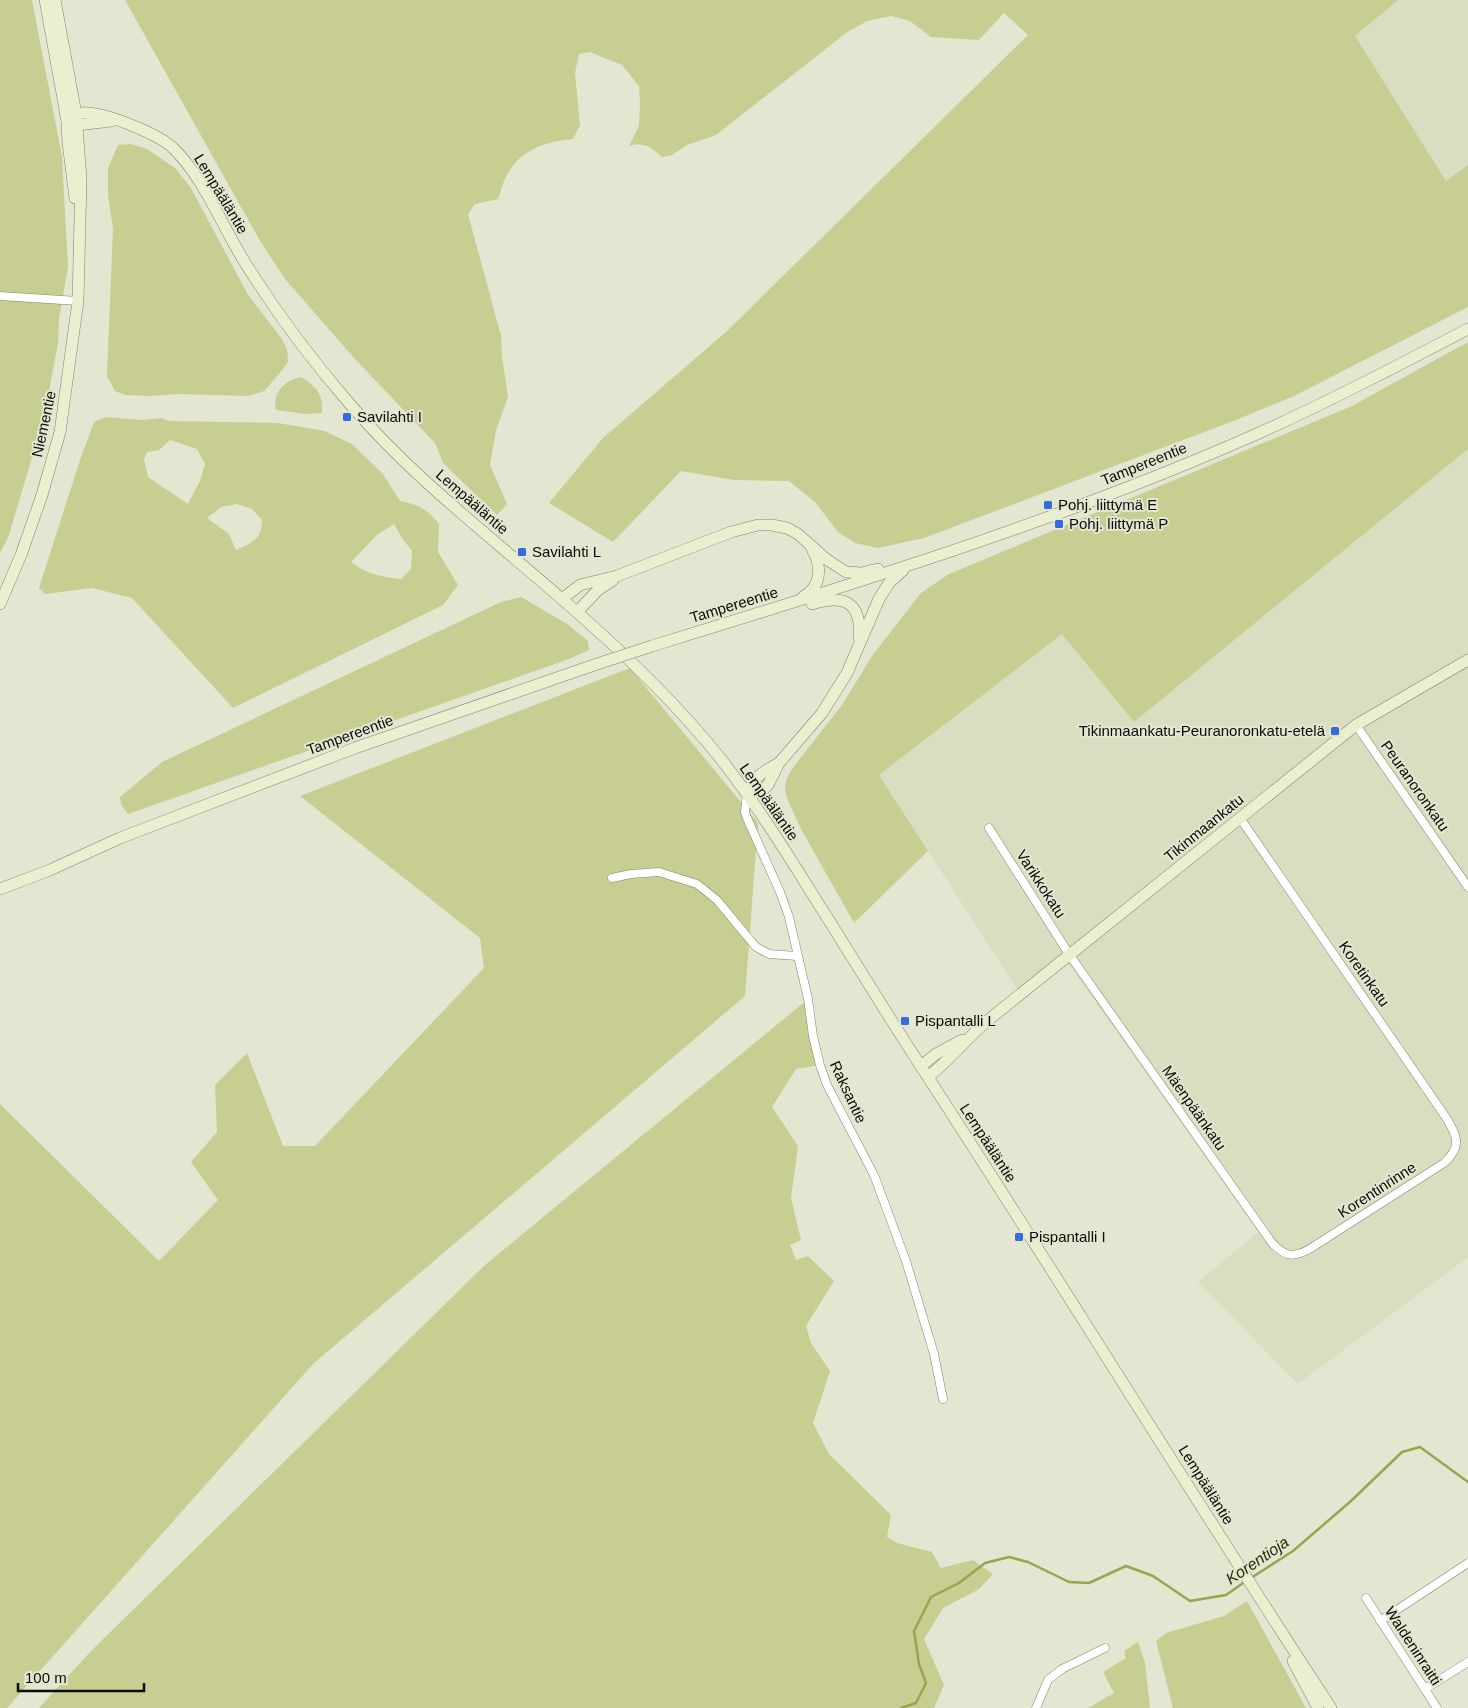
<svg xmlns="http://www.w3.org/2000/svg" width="1468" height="1708" font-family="Arial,sans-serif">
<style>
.built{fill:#dadec0}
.green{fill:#c8cd91;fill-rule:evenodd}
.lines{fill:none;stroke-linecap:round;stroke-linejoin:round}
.stream{stroke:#9da34e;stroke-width:2.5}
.street-casing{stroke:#80826e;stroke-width:9}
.secondary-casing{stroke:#80826e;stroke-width:12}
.street{stroke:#fff;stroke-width:8}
.secondary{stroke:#eceed0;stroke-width:11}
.secondary-bridge-casing{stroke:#80826e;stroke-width:12;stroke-linecap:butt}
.secondary-bridge{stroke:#eceed0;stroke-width:11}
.poi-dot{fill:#356bda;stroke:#e3e6d0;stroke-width:2}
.labels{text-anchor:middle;stroke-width:4;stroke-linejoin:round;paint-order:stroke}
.street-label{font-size:15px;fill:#0b0c06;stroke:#e3e6d0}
.poi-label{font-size:15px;fill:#0b0c06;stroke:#e3e6d0;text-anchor:start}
.water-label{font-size:16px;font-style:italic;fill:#2b2d07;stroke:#e3e6d0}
</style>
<rect width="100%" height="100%" fill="#e3e6d0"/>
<!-- built -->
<g class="built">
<polygon points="1398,0 1468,0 1468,165 1446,181 1355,36"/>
<polygon points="1468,449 1468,1257 1298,1384 1198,1282 1258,1232 1062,955 1017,989 879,775 1062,634 1134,722"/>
</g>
<!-- green -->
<g class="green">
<polygon points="0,0 32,0 62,157 68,267 59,318 58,343 44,417 8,538 0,553"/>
<path d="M125 0H1398L1355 36 1446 181 1468 165V307L1294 396 1236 420 924 538 878 548 855 543 838 532 815 502 789 481 734 480 681 471 613 542 549 503 603 438 726 332 1028 35 1004 13 979 40 931 37 910 21 891 16 867 21 846 33 716 135 687 145 672 155 662 157C651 147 645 142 629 146L639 126 640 104 639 86 622 65 590 52 579 54 575 73 580 125 573 139C545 142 520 149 506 177 502 184 501 192 498 199L475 204 468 214 501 336 502 356 508 397 496 430 490 465 507 504 497 515 443 463 435 443 355 359 285 279 259 239Z"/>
<polygon points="131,144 147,149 175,168 191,188 248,295 282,339 287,349 288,362 280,373 264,391 248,396 178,394 149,396 125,395 115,391 107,376 113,229 108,195 108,168 118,145"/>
<polygon points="1468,342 1468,449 1134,722 1062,634 879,775 928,851 854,923 801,829 788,801 785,790 786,780 792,769 842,705 872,656 921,593 949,574 1352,406"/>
<path d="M302 377C316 388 324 394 322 413L307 414 276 410C272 392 285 380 302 377Z"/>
<path d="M106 417 143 420 161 418 169 421 278 423 324 431 352 444 383 474 400 501C419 505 427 509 439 524L438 552 458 585 443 605 233 708 132 598 92 588 45 594 39 588 81 457 94 422ZM170 440 197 449 205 464 200 481 188 504 148 477 144 459 147 452 159 450ZM237 504 252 509 262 520C261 540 254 542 236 550L229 534 207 518 221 507ZM394 524 402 538 412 551 411 569 401 579C382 577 366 574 351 562L378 534Z"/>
<polygon points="521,597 567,624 588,641 589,650 569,659 128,814 121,804 120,797 162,762 501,602"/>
<polygon points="630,668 758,823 745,996 313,1364 7,1708 0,1708 0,1104 159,1261 218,1200 191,1162 217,1132 215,1085 247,1053 283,1146 315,1146 484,968 480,938 300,796"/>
<polygon points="808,999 820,1065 796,1069 772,1107 798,1146 791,1198 801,1240 790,1245 796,1260 808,1256 834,1281 806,1326 811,1343 830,1371 813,1423 829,1454 891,1515 887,1537 897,1543 932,1552 941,1568 973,1560 993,1574 979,1589 943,1608 924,1639 944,1685 934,1708 39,1708 91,1651 485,1265"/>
<polygon points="1247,1601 1306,1708 1173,1708 1156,1641 1166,1633 1224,1616"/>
<polygon points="1138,1642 1145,1663 1150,1708 1088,1708 1114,1693 1103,1672 1126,1658 1124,1651"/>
</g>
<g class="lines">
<!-- stream -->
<g class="stream">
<polyline points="1251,1578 1293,1551 1351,1501 1402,1452 1420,1447 1468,1482"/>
<polyline points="901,1708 916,1703 926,1683 919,1664 914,1631 931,1597 959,1583 985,1563 1009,1557 1028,1562 1069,1582 1089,1583 1126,1566 1153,1576 1190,1601 1226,1595 1246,1581"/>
</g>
<!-- street casing -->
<g class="street-casing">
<g id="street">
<polyline points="0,296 78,301"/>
<polyline points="1356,725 1468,887"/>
<polyline points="747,794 745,812 747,818 780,892 789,917 808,999 813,1036 820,1065 827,1085 874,1175 906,1261 934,1354 943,1399"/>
<path d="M989 828 1069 954 1272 1243C1285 1256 1291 1258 1308 1250L1444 1163C1463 1146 1457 1135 1445 1116L1240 818"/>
<polyline points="612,878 631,874 659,872 697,884 717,900 756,947 769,954 797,956"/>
<polyline points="1366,1598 1437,1708"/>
<polyline points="1380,1621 1468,1563"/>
<polyline points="1425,1689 1468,1662"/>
<polyline points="1036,1708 1048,1680 1062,1669 1105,1648"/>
</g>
</g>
<!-- secondary casing -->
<g class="secondary-casing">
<g id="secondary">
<polyline points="45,0 67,121 68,143 75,198"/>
<path d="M67 121C70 119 72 116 76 114 95 107 156 133 172 147 203 176 221 224 244 261 275 311 310 358 349 403 412 477 490 536 563 600 621 650 677 703 724 763 756 804 784 848 811 892 848 950 884 1010 922 1068 1060 1280 1192 1496 1331 1708"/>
<polyline points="70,122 77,125 111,121"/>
<path d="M803 597C822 586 822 566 812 549"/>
<polyline points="562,599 580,585 617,576 731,532 758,525 772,525 787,528 798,534 826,559 846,572 861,573 878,569"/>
<polyline points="0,604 21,555 42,495 60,432 78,301 81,179 76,114 55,0"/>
<path d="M812 604C844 594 862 602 859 638"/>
<polyline points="577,612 598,590 613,580"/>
<path d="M652 646C857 583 1063 520 1259 433 1330 401 1399 365 1468 329"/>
<polyline points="747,794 762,791 768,785 779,763 822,713 847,673 879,599 889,583 903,570"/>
<path d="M747 794C754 776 763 772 779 763"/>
<polyline points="0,889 50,870 120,838 355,748 597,664"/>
<polyline points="921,1066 936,1054 962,1040"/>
<path d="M928 1077C950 1060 966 1039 987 1021L1356 725 1468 660"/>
<polyline points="1293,1661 1318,1708"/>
</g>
</g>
<!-- street -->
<use href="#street" class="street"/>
<!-- secondary -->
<use href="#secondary" class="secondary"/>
<!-- secondary-bridge casing -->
<g class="secondary-bridge-casing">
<polyline id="secondary-bridge" points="597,664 652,646"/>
</g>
<!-- secondary-bridge -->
<use href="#secondary-bridge" class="secondary-bridge"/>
</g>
<!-- markers -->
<g class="poi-dot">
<rect x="342" y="412" width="10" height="10" rx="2.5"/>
<rect x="1043" y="500" width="10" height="10" rx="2.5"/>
<rect x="1054" y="519" width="10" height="10" rx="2.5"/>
<rect x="517" y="547" width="10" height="10" rx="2.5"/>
<rect x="1330" y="726" width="10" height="10" rx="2.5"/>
<rect x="900" y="1016" width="10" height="10" rx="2.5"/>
<rect x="1014" y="1232" width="10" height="10" rx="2.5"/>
</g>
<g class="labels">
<!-- street labels -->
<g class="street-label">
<text transform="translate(221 194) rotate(59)" y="5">Lempääläntie</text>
<text transform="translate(44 424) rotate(-78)" y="5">Niementie</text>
<text transform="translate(1144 464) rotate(-22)" y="5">Tampereentie</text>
<text transform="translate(472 502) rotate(41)" y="5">Lempääläntie</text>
<text transform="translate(734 605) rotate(-17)" y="5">Tampereentie</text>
<text transform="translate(350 735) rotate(-20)" y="5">Tampereentie</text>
<text transform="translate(1415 786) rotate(55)" y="5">Peuranoronkatu</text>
<text transform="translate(769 802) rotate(55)" y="5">Lempääläntie</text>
<text transform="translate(1204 828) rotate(-39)" y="5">Tikinmaankatu</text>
<text transform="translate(1041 884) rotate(57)" y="5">Varikkokatu</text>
<text transform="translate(1364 974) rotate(55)" y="5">Koretinkatu</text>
<text transform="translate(848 1092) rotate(65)" y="5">Raksantie</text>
<text transform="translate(1194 1108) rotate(55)" y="5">Mäenpäänkatu</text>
<text transform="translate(988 1143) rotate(57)" y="5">Lempääläntie</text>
<text transform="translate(1377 1190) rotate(-33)" y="5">Korentinrinne</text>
<text transform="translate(1206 1485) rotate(58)" y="5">Lempääläntie</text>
<text transform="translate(1413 1646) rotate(57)" y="5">Waldeninraitti</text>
</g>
<!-- poi labels -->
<g class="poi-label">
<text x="357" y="422">Savilahti I</text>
<text x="1058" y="510">Pohj. liittymä E</text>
<text x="1069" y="529">Pohj. liittymä P</text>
<text x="532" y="557">Savilahti L</text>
<text x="1325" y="736" text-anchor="end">Tikinmaankatu-Peuranoronkatu-etelä</text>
<text x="915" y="1026">Pispantalli L</text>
<text x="1029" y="1242">Pispantalli I</text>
</g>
<!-- water labels -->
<g class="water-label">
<text transform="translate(1257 1560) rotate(-34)" y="6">Korentioja</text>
</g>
</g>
<!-- scale -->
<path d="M18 1683v8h126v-8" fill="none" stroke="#0b0c06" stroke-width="2.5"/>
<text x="25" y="1683" font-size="15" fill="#0b0c06" stroke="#e3e6d0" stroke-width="4" paint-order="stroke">100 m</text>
</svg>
